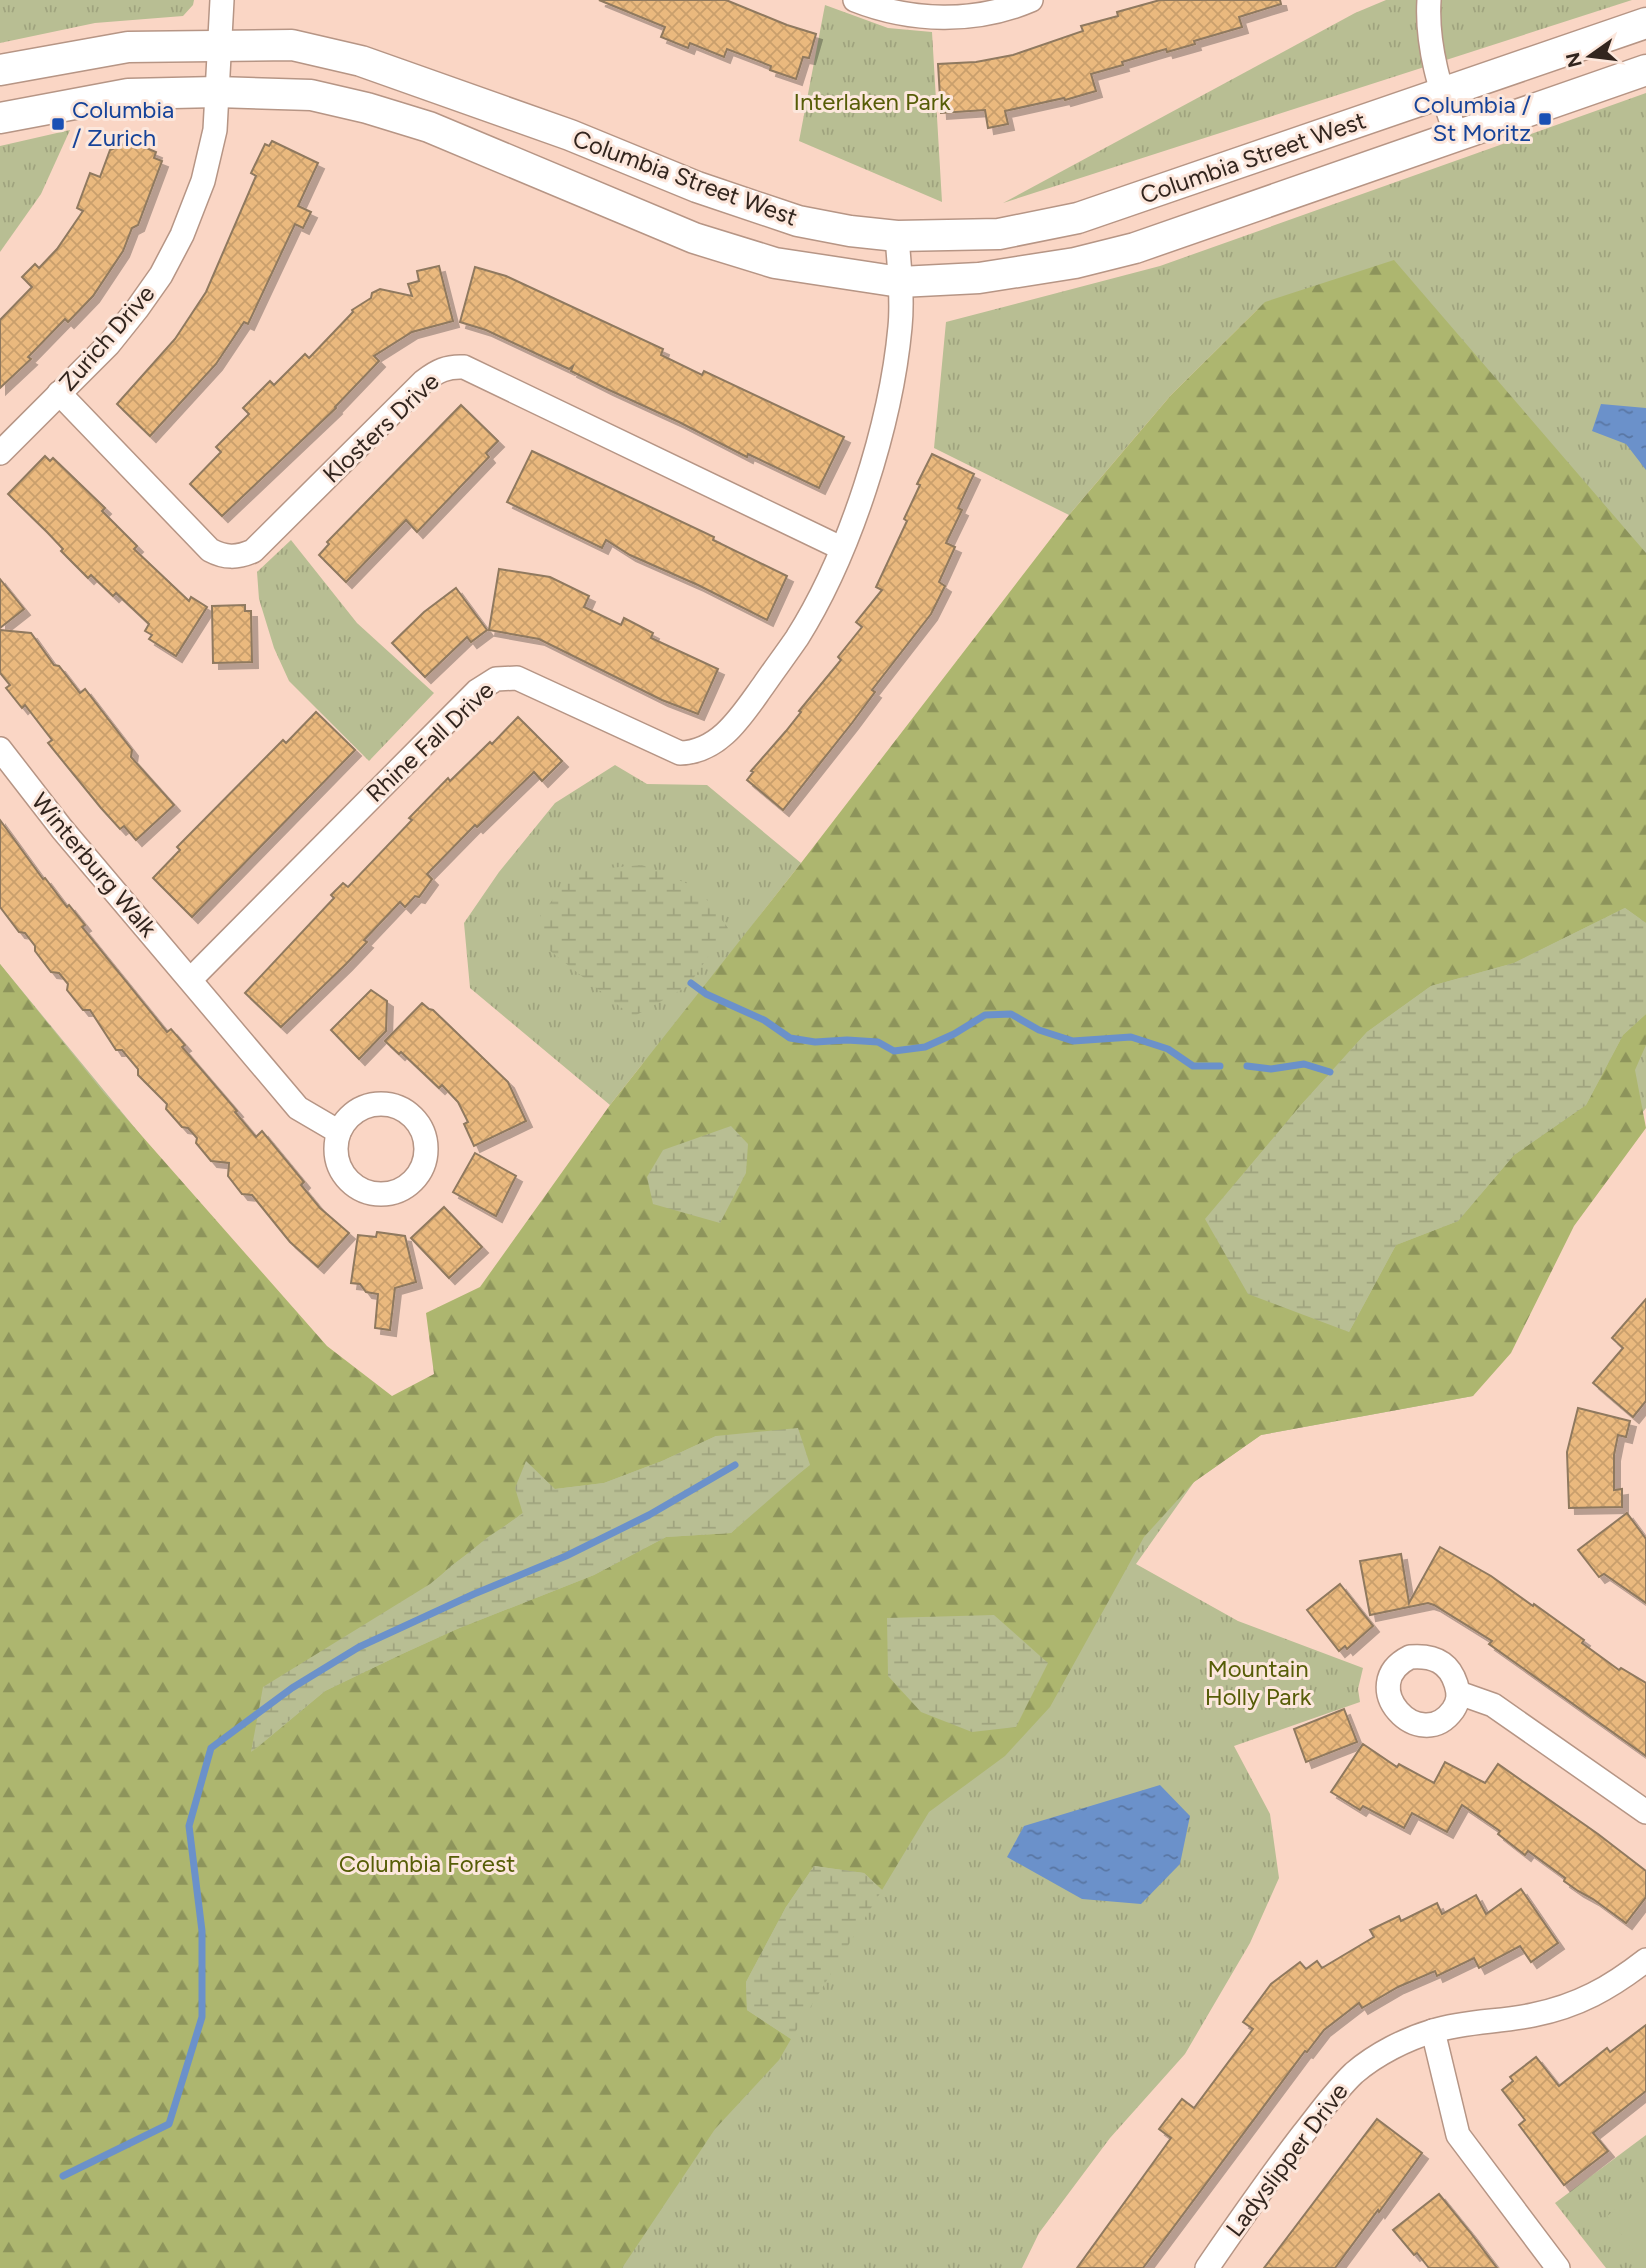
<svg xmlns="http://www.w3.org/2000/svg" width="1646" height="2268" font-family="Figtree,sans-serif">
<style>
.grass{fill:url(#grass-tufts)}
.forest{fill:url(#forest-firs);fill-rule:evenodd}
.wetland{fill:url(#wetland-marsh)}
.garden{fill:#b8be93}
.water{fill:url(#water-ripples)}
.lines{fill:none;stroke-linecap:round;stroke-linejoin:round}
.stream{stroke:#6b91ca;stroke-width:7}
.building{fill:url(#building-cross-hatch);stroke:#8f795f;stroke-width:2;filter:url(#shadow)}
.minor-casing{stroke:#b69585;stroke-width:26}
.major-casing{stroke:#b69585;stroke-width:33}
.minor{stroke:#fff;stroke-width:23}
.major{stroke:#fff;stroke-width:30}
.transit-dot{fill:#1a4fb4;stroke:#fce7dc;stroke-width:2.5}
.labels{text-anchor:middle;stroke-width:6;stroke-linejoin:round;paint-order:stroke}
.park-label{font-size:24px;fill:#565d07;stroke:#fce7dc}
.transit-label{font-size:24px;fill:#164399;stroke:#fce7dc;text-anchor:end}
.street-label{font-size:24px;fill:#32251e;stroke:#fce7dc}
</style>
<defs>
<pattern id="grass-tufts" width="24" height="20" patternUnits="userSpaceOnUse" patternTransform="scale(1.75)"><rect width="24" height="20" fill="#b8be93"/><path d="M3 7l-1-3M5 7V3M7 7l1-3M15 17l-1-3M17 17v-4M19 17l1-3" fill="none" stroke="#9fa37e"/></pattern>
<pattern id="forest-firs" width="22" height="20" patternUnits="userSpaceOnUse" patternTransform="scale(1.75)"><rect width="22" height="20" fill="#adb66f"/><path d="M5 1l3.5 6h-7zM16 11l3.5 6h-7z" fill="#8d945b"/></pattern>
<pattern id="wetland-marsh" width="20" height="14" patternUnits="userSpaceOnUse" patternTransform="scale(1.75)"><rect width="20" height="14" fill="#b8be93"/><path d="M1 5h8M5 5V1M11 12h8M15 12V8" fill="none" stroke="#9fa37e"/></pattern>
<pattern id="water-ripples" width="26" height="14" patternUnits="userSpaceOnUse" patternTransform="scale(1.75)"><rect width="26" height="14" fill="#6b91ca"/><path d="M2 4q2-2 4 0t4 0M15 11q2-2 4 0t4 0" fill="none" stroke="#5976a3"/></pattern>
<pattern id="building-cross-hatch" width="8" height="8" patternUnits="userSpaceOnUse" patternTransform="scale(1.75)"><rect width="8" height="8" fill="#eab97e"/><path d="M0 0l8 8M0 8l8-8" fill="none" stroke="#c99f6c"/></pattern>
<filter id="shadow"><feDropShadow dx="6" dy="6" stdDeviation="0" flood-color="#0004"/></filter>
</defs>
<rect width="100%" height="100%" fill="#fad6c5"/>
<!-- grass -->
<g class="grass">
<polygon points="0,0 194,0 193,5 183,16 95,23 0,43"/>
<polygon points="1386,0 1632,0 1003,203 1355,13"/>
<polygon points="825,5 888,28 932,32 942,202 799,141"/>
<polygon points="1646,93 1646,1108 1526,1260 1473,1396 1261,1435 1194,1482 1136,1564 1238,1621 1363,1668 1358,1689 1360,1702 1234,1746 1270,1814 1279,1878 1250,1943 1185,2054 1110,2138 1039,2233 1022,2268 0,2268 0,964 409,1461 644,1062 610,1105 470,988 464,923 499,872 555,803 615,765 647,784 707,785 801,863 754,923 1261,306 1171,395 1069,515 934,448 946,322 1160,266"/>
<polygon points="70,130 41,194 0,252 0,146"/>
<polygon points="291,540 357,623 434,693 369,761 289,681 274,648 259,599 257,572"/>
<polygon points="1646,2135 1646,2268 1606,2268 1555,2203"/>
</g>
<!-- forest -->
<path class="forest" d="M1394 260 1646 553V923L1625 908 1514 963 1431 986 1367 1032 1301 1105 1206 1219 1349 1332 1396 1245 1458 1221 1514 1155 1586 1105 1623 1035 1646 1014V1045L1635 1070 1646 1128 1574 1226 1511 1353 1473 1396 1261 1435 1194 1482 1144 1537 1050 1707 1005 1756 929 1812 882 1890 864 1873 814 1866 786 1907 746 1982 747 2010 791 2039 779 2060 715 2129 622 2268H0V964L104 1093 327 1346 392 1396 434 1374 426 1313 480 1287 610 1105 801 863 1069 515 1171 395 1265 302ZM716 1436 810 1464 731 1533 666 1537 594 1575 457 1629 402 1654 325 1691 253 1751 451 1566 555 1489 604 1483 662 1461Z"/>
<!-- wetland -->
<g class="wetland">
<polygon points="642,865 698,888 728,928 688,986 633,1017 549,950 540,916 575,871"/>
<polygon points="1625,908 1646,923 1646,1014 1623,1035 1586,1105 1514,1155 1458,1221 1396,1245 1349,1332 1248,1294 1205,1219 1301,1105 1367,1032 1431,986 1514,963"/>
<polygon points="731,1126 748,1144 746,1173 720,1223 653,1204 647,1177 663,1150"/>
<polygon points="798,1428 810,1465 771,1496 731,1533 666,1537 594,1575 457,1629 402,1654 325,1691 251,1752 263,1687 430,1584 488,1537 523,1514 515,1488 526,1461 555,1489 604,1483 662,1461 716,1436"/>
<polygon points="994,1615 1048,1663 1016,1727 972,1732 921,1712 888,1676 887,1618"/>
<polygon points="814,1866 864,1873 882,1890 791,2039 747,2010 746,1982 786,1907"/>
</g>
<!-- garden -->
<polygon class="garden" points="1646,2186 1646,2267 1607,2216"/>
<!-- water -->
<g class="water">
<polygon points="1601,404 1646,408 1646,470 1626,444 1592,431"/>
<polygon points="1160,1785 1190,1816 1180,1864 1141,1904 1082,1899 1007,1857 1024,1826"/>
</g>
<g class="lines">
<!-- stream -->
<g class="stream">
<polyline points="691,983 706,994 764,1020 790,1038 815,1042 847,1040 878,1042 894,1051 925,1047 954,1034 985,1015 1011,1014 1039,1030 1073,1041 1131,1037 1168,1049 1193,1066 1220,1066"/>
<polyline points="1247,1066 1271,1069 1304,1064 1330,1072"/>
<polyline points="63,2176 169,2124 202,2017 202,1931 189,1826 211,1748 292,1688 359,1647 474,1594 566,1556 649,1515 735,1465"/>
</g>
</g>
<!-- building -->
<g class="building">
<polygon points="599,0 726,0 787,25 816,34 809,58 803,57 796,79 770,70 771,66 727,49 724,57 690,43 688,48 661,37 665,27"/>
<polygon points="1160,0 1280,0 1281,4 1239,17 1242,27 1194,41 1195,44 1167,52 1166,49 1122,62 1123,65 1091,74 1096,91 1065,100 1064,98 1005,111 1008,124 988,128 985,110 941,113 938,64 976,62 1013,55 1083,31 1081,26 1118,16 1117,12"/>
<polygon points="125,139 156,152 154,158 162,161 138,225 132,228 123,251 93,296 68,322 65,319 28,357 31,359 0,388 0,320 32,287 22,277 35,264 39,268 57,249 83,211 77,208 90,173 100,177 110,150 123,145"/>
<polygon points="272,141 318,163 298,206 311,212 303,228 295,224 248,324 244,322 216,364 150,436 117,404 175,339 206,292 256,176 251,173 265,144 269,146"/>
<polygon points="439,266 453,321 412,332 374,356 379,361 335,407 336,408 222,516 190,484 221,452 216,447 249,414 243,408 270,381 274,385 305,354 309,358 353,312 352,310 371,298 372,293 380,289 412,296 408,284 419,281 417,271"/>
<polygon points="475,267 506,276 663,349 661,355 702,375 704,371 844,437 819,488 748,454 747,457 679,422 607,389 571,371 573,366 569,369 486,330 460,322"/>
<polygon points="461,405 498,441 486,453 489,457 417,532 406,520 346,582 319,555 329,544 327,542"/>
<polygon points="532,451 714,537 713,540 787,576 767,620 698,585 630,555 606,540 602,548 507,502"/>
<polygon points="932,454 974,474 958,508 962,510 946,543 955,547 939,582 945,586 931,614 872,690 875,692 852,723 783,810 747,780 753,772 751,771 786,731 801,712 799,711 841,660 838,657 862,627 856,622 882,590 876,587 907,521 904,519 920,485 917,484"/>
<polygon points="45,456 50,461 53,458 105,508 102,511 137,546 134,549 189,601 191,597 207,607 176,656 149,639 152,635 145,631 149,624 116,593 113,596 91,575 88,578 61,551 63,549 47,532 8,494"/>
<polygon points="499,569 550,577 589,596 584,607 621,625 624,618 653,633 651,638 718,669 698,714 662,700 539,639 489,630"/>
<polygon points="0,579 24,609 0,628"/>
<polygon points="456,588 487,630 471,642 467,637 425,677 392,643 424,612"/>
<polygon points="245,605 245,611 251,611 252,662 213,663 212,606"/>
<polygon points="0,630 31,633 54,665 59,666 80,693 85,689 132,750 131,757 174,805 136,840 124,826 120,829 101,808 48,743 52,740 25,705 22,708 6,688 10,685 0,673"/>
<polygon points="316,712 355,750 192,917 153,878 180,850 177,847 283,740 286,743"/>
<polygon points="518,717 562,761 542,781 534,772 477,827 475,825 427,874 432,879 419,897 415,896 405,907 400,902 364,940 367,942 346,964 281,1027 245,993 334,898 331,895 343,883 348,887 412,820 409,818 448,778 450,781 490,742 492,744"/>
<polygon points="0,820 43,879 45,878 67,907 69,905 85,925 82,927 167,1032 171,1029 185,1045 182,1047 237,1111 235,1112 256,1137 262,1131 304,1182 301,1185 320,1208 349,1233 318,1267 290,1242 252,1195 242,1194 228,1176 229,1163 211,1161 196,1143 197,1138 188,1128 182,1127 166,1109 167,1104 138,1075 138,1069 122,1050 116,1050 90,1010 83,1010 67,990 68,984 59,973 51,972 35,951 35,946 25,933 19,932 0,907"/>
<polygon points="371,990 387,1001 386,1031 359,1059 331,1030"/>
<polygon points="422,1003 429,1009 433,1010 508,1082 526,1121 474,1146 464,1124 468,1122 458,1102 442,1085 439,1088 401,1052 399,1054 385,1041"/>
<polygon points="475,1153 516,1176 496,1216 453,1192"/>
<polygon points="444,1207 482,1247 449,1278 411,1238"/>
<polygon points="377,1232 405,1236 416,1282 395,1288 390,1330 375,1328 378,1294 366,1292 360,1284 351,1283 358,1235 376,1237"/>
<polygon points="1646,1299 1646,1401 1633,1417 1593,1383 1623,1348 1612,1338"/>
<polygon points="1578,1408 1630,1421 1626,1437 1618,1435 1614,1455 1614,1490 1622,1489 1622,1507 1569,1508 1567,1452"/>
<polygon points="1627,1513 1646,1539 1646,1603 1604,1574 1599,1577 1578,1550"/>
<polygon points="1440,1547 1491,1576 1533,1606 1534,1604 1584,1640 1582,1643 1619,1670 1621,1668 1646,1683 1646,1756 1489,1644 1492,1641 1434,1605 1428,1603 1370,1615 1360,1561 1401,1554 1409,1603"/>
<polygon points="1340,1584 1373,1626 1347,1649 1345,1646 1339,1651 1307,1610"/>
<polygon points="1344,1709 1357,1742 1306,1762 1294,1729"/>
<polygon points="1363,1744 1397,1767 1399,1764 1434,1783 1445,1762 1485,1783 1498,1764 1598,1834 1646,1871 1646,1897 1626,1923 1593,1899 1578,1891 1564,1881 1565,1878 1528,1851 1525,1855 1498,1834 1500,1831 1462,1805 1447,1832 1412,1813 1404,1828 1363,1806 1360,1810 1331,1792"/>
<polygon points="1521,1889 1558,1943 1531,1962 1520,1946 1479,1968 1474,1958 1437,1976 1435,1971 1398,1987 1362,2008 1359,2003 1324,2030 1307,2052 1305,2051 1143,2268 1077,2268 1171,2138 1159,2129 1182,2099 1194,2108 1253,2029 1243,2022 1271,1984 1300,1962 1306,1969 1317,1961 1322,1968 1374,1937 1370,1930 1399,1916 1401,1921 1437,1903 1442,1914 1476,1895 1486,1914"/>
<polygon points="1646,2025 1646,2091 1593,2133 1608,2151 1564,2185 1519,2125 1525,2120 1502,2090 1513,2081 1510,2077 1536,2057 1559,2086 1607,2048 1610,2052"/>
<polygon points="1377,2119 1422,2153 1379,2212 1378,2210 1335,2268 1264,2268"/>
<polygon points="1439,2194 1470,2232 1497,2268 1429,2268 1417,2253 1414,2255 1393,2230"/>
</g>
<g class="lines">
<!-- minor casing -->
<g class="minor-casing">
<g id="minor">
<path d="M855 0C911 22 975 24 1031 0"/>
<path d="M1429 0C1426 47 1441 91 1456 135"/>
<path d="M59 393 210 550C225 558 237 558 253 551L424 381C437 371 447 366 464 367L841 548"/>
<polyline points="0,453 109,344 137,309 161,275 182,235 203,181 215,130 222,0"/>
<polyline points="0,749 62,829 298,1108 339,1132"/>
<path d="M191 979 477 691 496 679 517 678 680 753C720 752 742 715 763 686 774 670 786 654 797 638 850 554 891 425 900 327 903 297 899 266 897 236"/>
<circle cx="381" cy="1149" r="45"/>
<path d="M1410 1657C1433 1655 1449 1662 1456 1684 1459 1694 1459 1701 1453 1710 1420 1756 1354 1685 1410 1657Z"/>
<polyline points="1459,1693 1493,1705 1646,1812"/>
<polyline points="1433,2031 1458,2135 1558,2268"/>
<path d="M1207 2268C1238 2223 1269 2178 1303 2134 1319 2114 1335 2091 1354 2073 1376 2054 1406 2039 1433 2031 1466 2021 1500 2022 1533 2015 1578 2006 1610 1988 1646 1960"/>
</g>
</g>
<!-- major casing -->
<g class="major-casing">
<g id="major">
<polyline points="0,70 128,47 292,45 361,61 570,135 697,187 798,221 850,231 897,236 999,234 1078,218 1646,23"/>
<polyline points="0,118 128,94 217,92 311,95 367,108 429,127 694,238 775,263 900,282 979,278 1075,263 1135,248 1646,70"/>
</g>
</g>
<!-- minor -->
<use href="#minor" class="minor"/>
<!-- major -->
<use href="#major" class="major"/>
</g>
<!-- markers -->
<g class="transit-dot">
<rect x="1538" y="112" width="14" height="14" rx="3.5"/>
<rect x="51" y="117" width="14" height="14" rx="3.5"/>
</g>
<g class="labels">
<!-- park labels -->
<g class="park-label">
<text x="872" y="110">Interlaken Park</text>
<text x="1258" y="1677">Mountain<tspan x="1258" dy="28">Holly Park</tspan></text>
<text x="427" y="1872">Columbia Forest</text>
</g>
<!-- transit labels -->
<g class="transit-label">
<text x="1531" y="113">Columbia /<tspan x="1531" dy="28">St Moritz</tspan></text>
<text x="72" y="118" text-anchor="start">Columbia<tspan x="72" dy="28">/ Zurich</tspan></text>
</g>
<!-- street labels -->
<g class="street-label">
<text transform="translate(1253 158) rotate(-19)" y="8">Columbia Street West</text>
<text transform="translate(685 178) rotate(20)" y="8">Columbia Street West</text>
<text transform="translate(107 338) rotate(-49)" y="8">Zurich Drive</text>
<text transform="translate(381 428) rotate(-43)" y="8">Klosters Drive</text>
<text transform="translate(430 742) rotate(-43)" y="8">Rhine Fall Drive</text>
<text transform="translate(94 865) rotate(50)" y="8">Winterburg Walk</text>
<text transform="translate(1287 2160) rotate(-53)" y="8">Ladyslipper Drive</text>
</g>
</g>
<!-- north arrow -->
<g transform="translate(1590 56) rotate(256)" stroke="#fce7dc" stroke-width="5" paint-order="stroke">
<path d="M0-5L12 26L0 18L-12 26Z" fill="#32251e"/>
<text y="-10" font-size="19" font-weight="bold" text-anchor="middle" fill="#32251e">N</text>
</g>
</svg>
